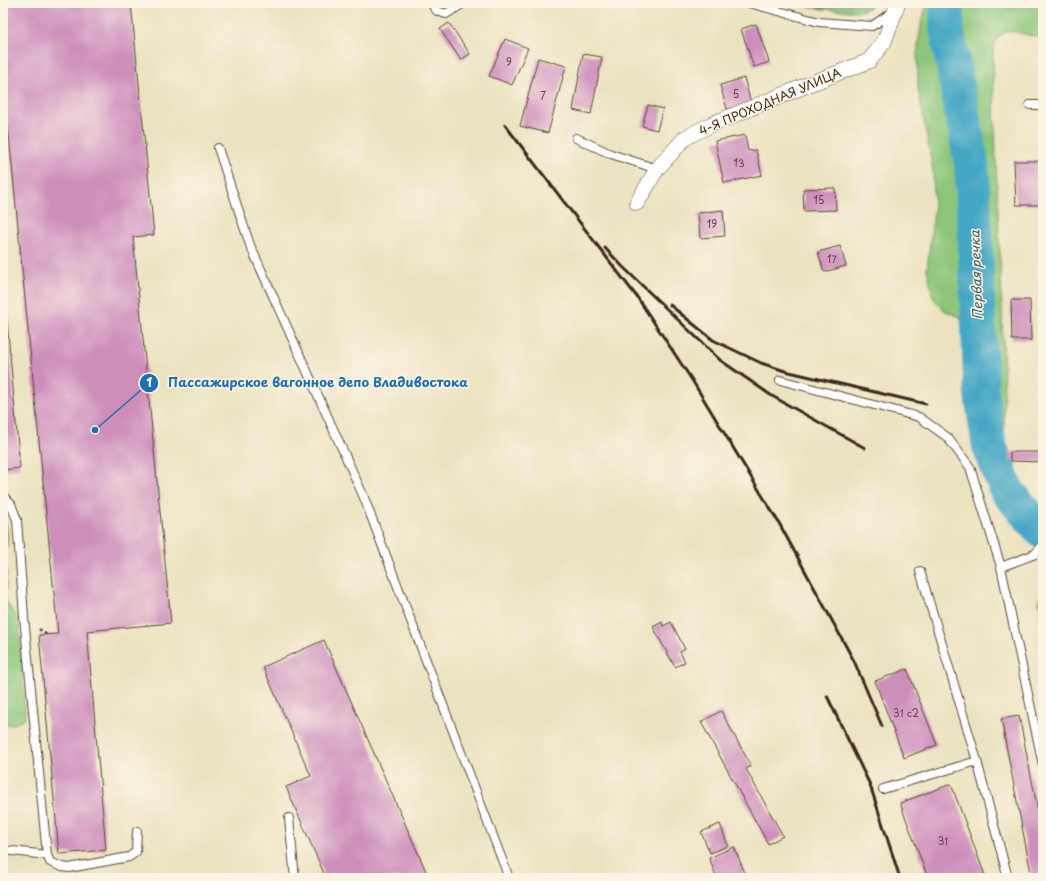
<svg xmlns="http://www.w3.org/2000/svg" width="1046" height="881" font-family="'Playpen Sans',sans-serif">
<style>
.green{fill:#8cc67a;stroke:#64784c}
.forest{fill:#71ab6a;stroke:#566a44}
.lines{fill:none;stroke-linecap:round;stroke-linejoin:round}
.river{stroke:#44a7c4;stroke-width:35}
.building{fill:#cd8ebc}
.service-casing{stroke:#554636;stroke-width:10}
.minor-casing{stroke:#554636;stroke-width:16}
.path{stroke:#554636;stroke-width:2.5;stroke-dasharray:3 3;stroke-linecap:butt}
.service{stroke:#fff;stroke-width:8}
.minor{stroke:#fff;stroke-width:15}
.rail{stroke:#3b2a1e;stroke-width:3}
.labels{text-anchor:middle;stroke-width:3;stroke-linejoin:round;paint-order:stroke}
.number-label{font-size:10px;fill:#604346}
.street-label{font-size:12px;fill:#3b2a1e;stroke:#fcf5e5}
.water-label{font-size:13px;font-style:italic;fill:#3f5c60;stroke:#fcf5e5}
.leader{fill:none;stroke:#1f6fb2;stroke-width:1.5}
.callout-dot{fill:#1f6fb2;stroke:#fcf5e5;stroke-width:1.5}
.mark-label{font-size:12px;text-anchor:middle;font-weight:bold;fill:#fff}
.callout-label{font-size:13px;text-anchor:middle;font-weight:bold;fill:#1f6fb2;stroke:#fcf5e5;stroke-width:3;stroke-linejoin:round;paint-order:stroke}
</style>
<rect width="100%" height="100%" fill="#fcf5e5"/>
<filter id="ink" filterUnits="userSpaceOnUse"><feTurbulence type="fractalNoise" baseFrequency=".025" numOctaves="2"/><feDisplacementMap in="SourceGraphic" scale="8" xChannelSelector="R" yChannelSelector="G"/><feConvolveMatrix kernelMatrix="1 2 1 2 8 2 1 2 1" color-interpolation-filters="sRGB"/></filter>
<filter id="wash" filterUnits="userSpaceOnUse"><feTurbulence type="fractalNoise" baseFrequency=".012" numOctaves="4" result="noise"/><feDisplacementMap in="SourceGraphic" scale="16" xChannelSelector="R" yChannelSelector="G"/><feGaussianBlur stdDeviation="0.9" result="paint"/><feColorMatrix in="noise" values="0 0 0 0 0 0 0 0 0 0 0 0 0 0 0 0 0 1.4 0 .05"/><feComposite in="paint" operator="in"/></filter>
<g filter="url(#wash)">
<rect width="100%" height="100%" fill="#ebe2c0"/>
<!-- green -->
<g class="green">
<path d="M931 3H1043V38L1010 31C997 34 995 40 993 52 995 188 1006 325 1004 462L1009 472 1043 510C1043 524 1043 551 1023 531L987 480 984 470 968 328 960 317 945 311 933 298 927 269 934 209 933 171 918 89 917 53 921 25 926 7Z"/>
<path d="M3 513C9 525 10 544 3 555Z"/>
<polygon points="3,567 6,569 7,573 5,599 19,622 25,712 25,718 15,724 3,725"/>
<polygon points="1043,583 1043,631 1039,603"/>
</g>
<!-- forest -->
<polygon class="forest" points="792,3 873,3 872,6 860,12 822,9"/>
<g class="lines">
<!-- river -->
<polyline class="river" points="947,3 947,31 972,167 981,391 989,445 1007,491 1043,532"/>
</g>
<g id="blocks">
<!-- building -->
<g class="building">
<polygon points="3,3 131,3 154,235 133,237 171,623 87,631 106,850 59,854 39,635 58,634 3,74"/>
<polygon points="449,23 470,54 461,60 440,29"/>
<polygon points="756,24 769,62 754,67 741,29"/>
<polygon points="505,39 528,48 512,85 489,76"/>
<polygon points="583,54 602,57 591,114 573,110"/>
<polygon points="538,58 566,66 548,133 520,126"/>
<polygon points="744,78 751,103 727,109 720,85"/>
<polygon points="648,105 663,109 657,130 642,126"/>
<polygon points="745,135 748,151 756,150 762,175 724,183 715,141"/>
<polygon points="1014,161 1042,161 1043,205 1016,205"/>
<polygon points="835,188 836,210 804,211 803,189"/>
<polygon points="723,210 725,236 700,238 698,213"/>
<polygon points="840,246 846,266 824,272 818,252"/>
<polygon points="3,298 5,298 20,468 3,470"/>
<polygon points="1011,300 1030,300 1031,340 1012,340"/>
<polygon points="1010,452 1043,452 1043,462 1010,461"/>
<polygon points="662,622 663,626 671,622 685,649 680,652 685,662 675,667 653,627"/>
<polygon points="324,640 429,878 326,878 286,787 311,776 263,667"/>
<polygon points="907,669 937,745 904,758 875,681"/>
<polygon points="721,711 751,766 746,769 783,836 768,844 701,722"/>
<polygon points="1019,716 1043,836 1043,878 1032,878 1001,719"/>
<polygon points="951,784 986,878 928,878 900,803"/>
<polygon points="720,824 728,846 710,853 701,832"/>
<polygon points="734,847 747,878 717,878 709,858"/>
</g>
</g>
</g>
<g filter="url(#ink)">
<use href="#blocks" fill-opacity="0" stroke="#554636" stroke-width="1"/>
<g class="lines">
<!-- service casing -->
<g class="service-casing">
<g id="service">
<polyline points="431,3 437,11 446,14 464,3"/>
<polyline points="749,3 819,22 872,26 894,11"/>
<polyline points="1030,105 1043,105"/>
<polyline points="576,138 611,154 657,169"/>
<polyline points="218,148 250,245 363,495 509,878"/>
<polyline points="780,380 919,417 947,437 970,467 1001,567 1043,765"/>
<polyline points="3,496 11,504 17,520 24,617 47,855 50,862 62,867 69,868 129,857 136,852 137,831"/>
<polyline points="1001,567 1035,554 1043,545"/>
<polyline points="920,571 977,761 1008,878"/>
<polyline points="883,789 977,761"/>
<polyline points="289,818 295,878"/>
<polyline points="3,850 47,855"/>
</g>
</g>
<!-- minor casing -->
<g class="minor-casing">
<polyline id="minor" points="637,203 657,169 685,138 712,124 812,83 869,61 884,42 898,3"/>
</g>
<!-- path -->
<polyline class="path" points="39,629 47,635"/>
<!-- service -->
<use href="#service" class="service"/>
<!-- minor -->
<use href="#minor" class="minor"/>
<!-- rail -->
<g class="rail">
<polyline points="505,125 637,297 692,380 779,523 854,661 882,726"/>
<polyline points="605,248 623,267 720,360 772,396 865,448"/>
<polyline points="670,305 713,340 761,363 785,371 926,404"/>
<polyline points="827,696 870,785 900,878"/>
</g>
</g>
</g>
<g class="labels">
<!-- number labels -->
<g class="number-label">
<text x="509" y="66">9</text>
<text x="736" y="98">5</text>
<text x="543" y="100">7</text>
<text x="739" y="167">13</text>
<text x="819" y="204">15</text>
<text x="712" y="228">19</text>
<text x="832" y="263">17</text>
<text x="906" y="717">31 с2</text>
<text x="943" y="845">31</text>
</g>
<!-- street labels -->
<g class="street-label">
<text transform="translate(770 102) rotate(-23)" y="4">4-Я ПРОХОДНАЯ УЛИЦА</text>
</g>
<!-- water labels -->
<g class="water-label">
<text transform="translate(976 275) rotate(-92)" y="5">Первая речка</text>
</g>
</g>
<!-- callouts -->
<path class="leader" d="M95 430L149 383"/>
<g class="callout-dot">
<circle cx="95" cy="430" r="4"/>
<circle cx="149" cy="383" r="10"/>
</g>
<g class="mark-label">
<text x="149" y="387">1</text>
</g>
<g class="callout-label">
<text x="318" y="387">Пассажирское вагонное депо Владивостока</text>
</g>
<!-- margin -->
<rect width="1046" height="881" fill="none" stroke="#fcf5e5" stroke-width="16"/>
</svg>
